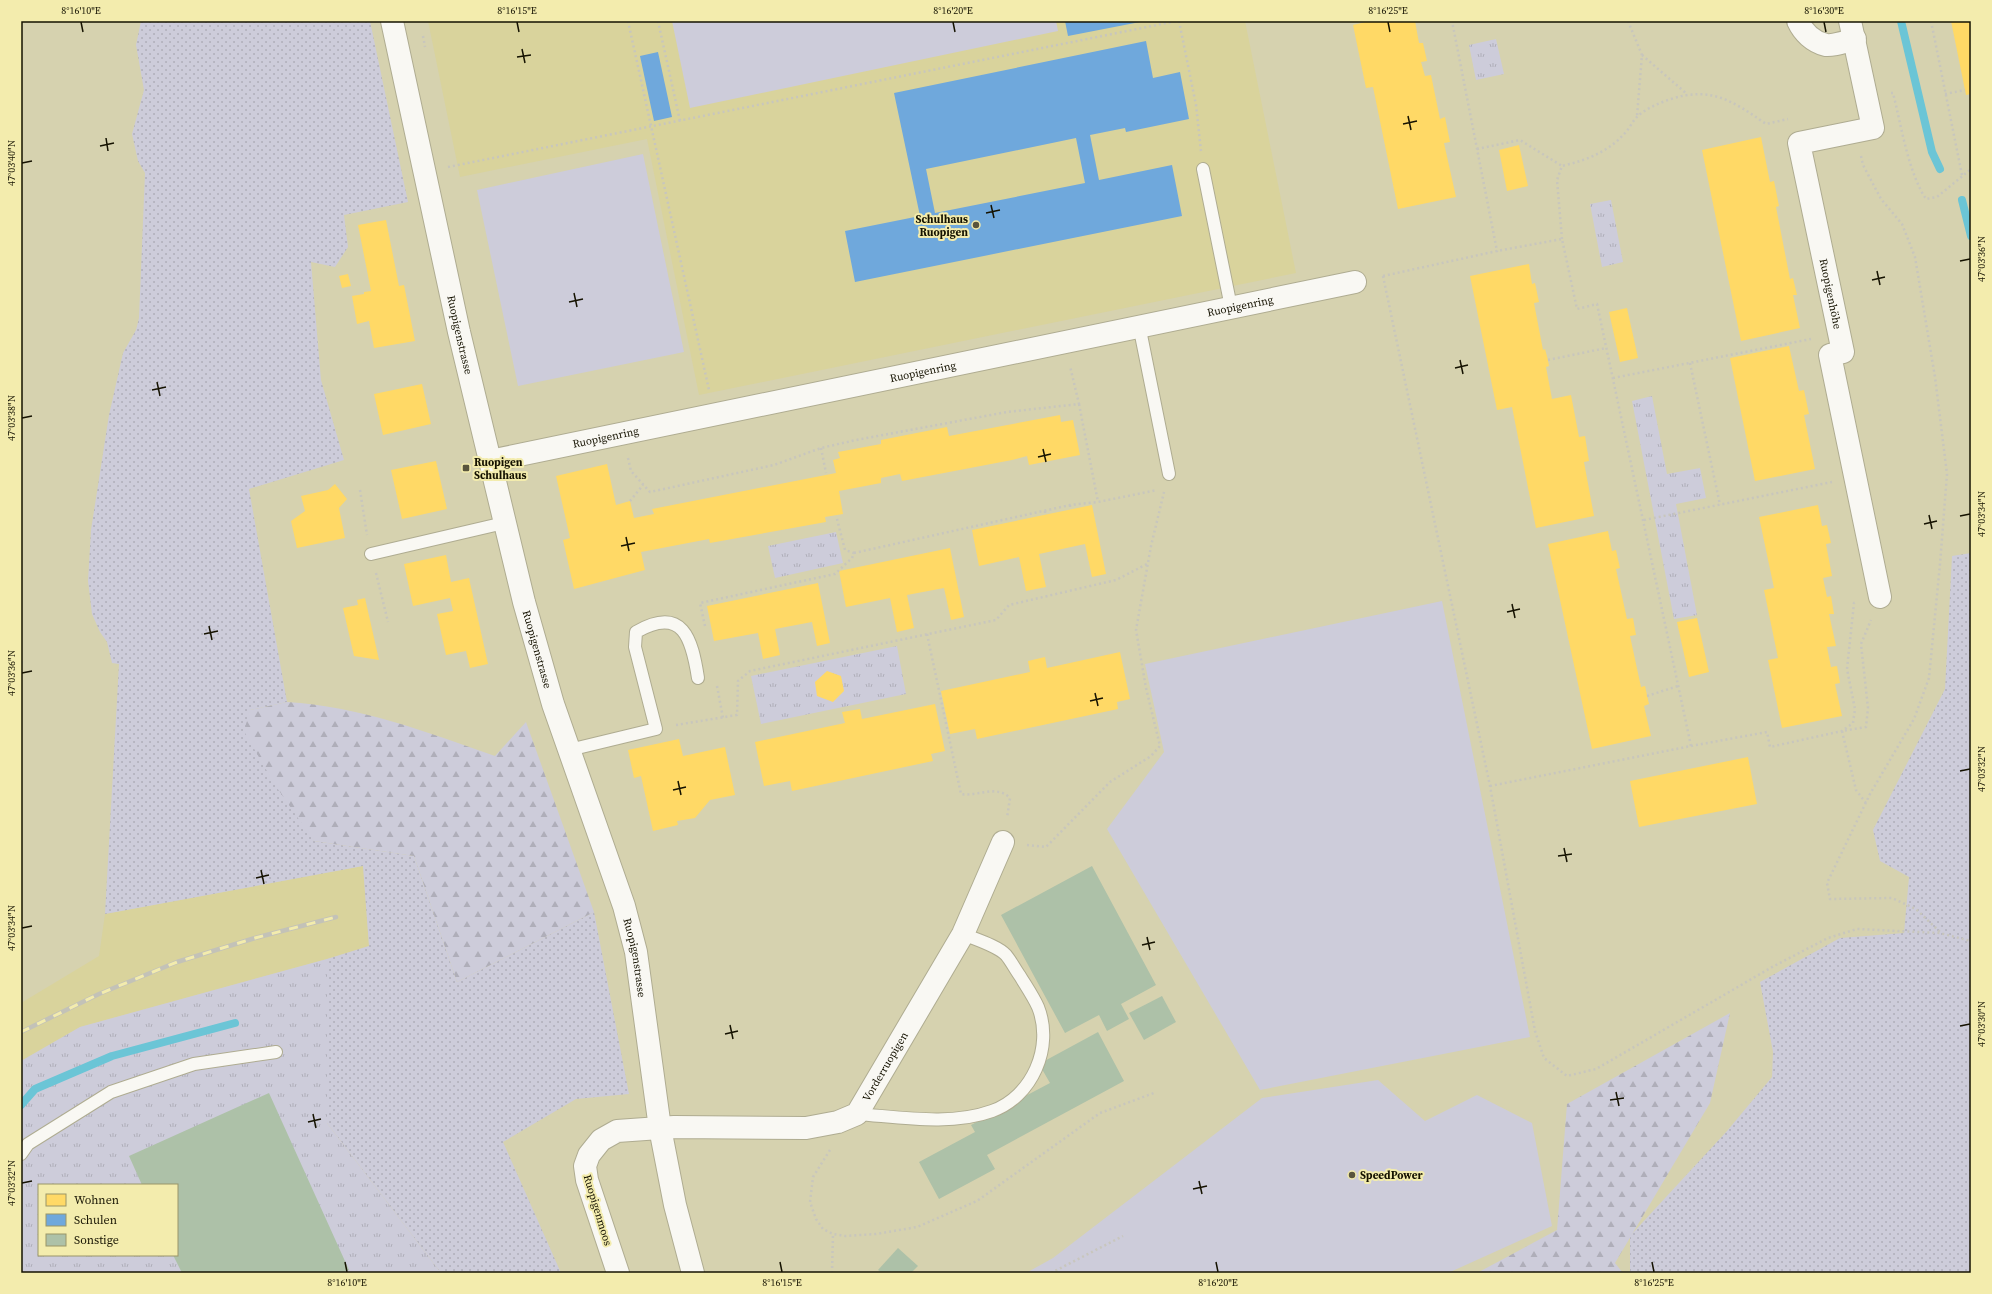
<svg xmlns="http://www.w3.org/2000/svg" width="1992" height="1294" font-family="'Source Serif 4',serif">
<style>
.built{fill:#d9d39c}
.grass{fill:url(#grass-dots)}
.forest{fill:url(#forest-firs)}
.park{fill:url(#park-tufts);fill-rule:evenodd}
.pitch{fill:#cdccda}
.homes{fill:#ffd966}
.schools{fill:#6fa8dc;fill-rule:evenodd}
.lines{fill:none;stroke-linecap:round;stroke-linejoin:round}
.stream{stroke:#6bc5d6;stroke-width:8}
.building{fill:#adc1a8}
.lane-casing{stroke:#afac91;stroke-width:14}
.street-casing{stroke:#afac91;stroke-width:24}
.secondary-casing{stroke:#afac91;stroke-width:24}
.path{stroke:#c8c6bd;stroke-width:2.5;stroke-dasharray:2 3;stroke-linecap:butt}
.lane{stroke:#f9f8f3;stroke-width:12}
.street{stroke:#f9f8f3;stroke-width:22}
.secondary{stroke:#f9f8f3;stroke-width:22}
.rail-casing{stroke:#c3c2b8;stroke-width:4.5}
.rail{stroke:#f3ecad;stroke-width:3;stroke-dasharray:9;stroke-linecap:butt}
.ticks{fill:none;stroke:#151200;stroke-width:1.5}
.poi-dot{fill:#59553d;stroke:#f3ecad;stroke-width:1.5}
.labels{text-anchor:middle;stroke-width:4;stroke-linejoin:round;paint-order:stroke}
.poi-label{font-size:11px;font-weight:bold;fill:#151200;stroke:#f3ecad;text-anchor:start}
.street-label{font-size:11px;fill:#151200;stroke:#f3ecad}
.neatline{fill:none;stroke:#151200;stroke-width:1.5}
.ticks-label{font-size:10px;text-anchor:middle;fill:#151200}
</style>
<defs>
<pattern id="grass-dots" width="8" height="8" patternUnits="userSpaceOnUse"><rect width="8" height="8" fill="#cdccda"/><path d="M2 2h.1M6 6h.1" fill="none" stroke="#afaeb9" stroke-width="1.8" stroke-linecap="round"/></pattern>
<pattern id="forest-firs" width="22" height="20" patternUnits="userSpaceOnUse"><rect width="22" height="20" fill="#cdccda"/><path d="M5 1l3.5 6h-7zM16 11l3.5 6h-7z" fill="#afaeb9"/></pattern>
<pattern id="park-tufts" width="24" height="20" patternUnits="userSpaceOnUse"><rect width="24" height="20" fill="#cdccda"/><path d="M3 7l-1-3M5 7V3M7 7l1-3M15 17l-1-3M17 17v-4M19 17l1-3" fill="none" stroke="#afaeb9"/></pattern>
</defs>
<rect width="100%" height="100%" fill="#d6d2af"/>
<!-- built -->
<g class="built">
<polygon points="428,21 1245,21 1296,273 699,395 647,139 460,177"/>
<polygon points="363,866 369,946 327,959 80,1027 21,1061 21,1003 99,956 105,914"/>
</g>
<!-- grass -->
<g class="grass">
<polygon points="141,21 370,21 408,202 344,215 348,247 335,267 311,262 321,380 344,460 249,489 287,702 250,710 314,841 414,856 457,982 594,912 629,1094 576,1099 503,1142 561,1273 441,1273 327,1123 327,959 369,946 363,866 105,914 119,664 112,663 107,642 100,632 92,614 88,581 91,530 109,415 123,353 136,330 139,318 145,173 138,161 132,134 144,90 136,45"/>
<polygon points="1971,553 1971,1273 1630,1273 1630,1236 1727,1131 1772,1077 1773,1052 1760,982 1840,938 1904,933 1909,877 1880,861 1873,830 1945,689 1952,556"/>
</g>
<!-- forest -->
<g class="forest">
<path d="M287 702C358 706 427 732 495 756L526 722 594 912 457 982 414 856 314 841 275 785 244 731 250 710Z"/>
<polygon points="1730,1013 1710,1103 1615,1263 1623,1273 1477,1273 1557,1230 1567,1104"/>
</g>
<!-- park -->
<g class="park">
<polygon points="1496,39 1504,74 1476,80 1469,45"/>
<polygon points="1611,200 1623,262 1602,267 1590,204"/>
<polygon points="1652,396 1667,474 1700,468 1706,498 1676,504 1697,615 1674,619 1632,401"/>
<polygon points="836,532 843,563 775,578 768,546"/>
<polygon points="897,646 906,694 761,724 751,676"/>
<path d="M327 959V1123L441 1273H21V1061L80 1027ZM39 1185H177V1255H39Z"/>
</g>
<!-- pitch -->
<g class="pitch">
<polygon points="672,21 1056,21 1058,31 690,108"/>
<polygon points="643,154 684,352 518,386 477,190"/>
<polygon points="1442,601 1530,1037 1260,1090 1107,829 1164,752 1145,664"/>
<polygon points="1378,1080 1425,1121 1477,1095 1532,1123 1552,1226 1448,1273 1026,1273 1053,1258 1262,1098"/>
</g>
<!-- homes -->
<g class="homes">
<polygon points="1370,21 1415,21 1419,43 1423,43 1427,61 1421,62 1425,76 1431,75 1440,119 1445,117 1450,142 1444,143 1456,197 1398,209 1373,87 1366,88 1353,25"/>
<polygon points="1951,21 1971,21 1971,94 1966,95"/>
<polygon points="1761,137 1770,182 1774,181 1779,206 1776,207 1790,279 1793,278 1797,295 1793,295 1800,328 1741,341 1702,150"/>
<polygon points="1519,145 1528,186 1507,191 1499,150"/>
<polygon points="386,220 399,286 404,285 415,341 374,348 369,321 357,324 352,296 364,294 364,292 371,291 358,225"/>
<polygon points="1529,264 1532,284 1535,283 1539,302 1534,303 1543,350 1545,349 1548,360 1549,366 1546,367 1552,399 1571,395 1579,437 1585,436 1589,461 1584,462 1594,516 1536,528 1512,407 1497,410 1470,276"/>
<polygon points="348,274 351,286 342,288 339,276"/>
<polygon points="1627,308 1638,358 1620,362 1609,312"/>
<polygon points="1789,346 1799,391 1804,390 1809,414 1804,415 1815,469 1755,481 1730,358"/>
<polygon points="422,384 431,424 383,435 374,394"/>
<polygon points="1060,415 1061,422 1073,420 1080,455 1029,465 1027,456 1012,460 902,481 900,474 881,478 881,483 839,491 843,514 825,517 826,522 710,543 709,539 641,552 645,570 574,589 563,540 570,538 556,476 607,464 616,505 630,501 634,518 654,514 652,509 836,473 833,460 840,458 838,452 881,444 881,440 947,427 949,436"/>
<polygon points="436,461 447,509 402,519 391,470"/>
<polygon points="335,484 347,499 339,508 345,538 297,548 291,521 305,511 301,496 328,490"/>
<polygon points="1092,505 1106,574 1092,577 1085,544 1039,554 1046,587 1026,591 1019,557 979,566 972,530"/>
<polygon points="1818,505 1822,526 1827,525 1831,543 1826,544 1832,576 1823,578 1827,597 1831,596 1834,614 1829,614 1836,646 1827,647 1831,667 1837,666 1840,683 1835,684 1842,716 1782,728 1768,660 1778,658 1764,590 1774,588 1759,517"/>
<polygon points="1608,531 1612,551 1616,550 1620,568 1616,569 1627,619 1633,618 1636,635 1630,636 1641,687 1645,686 1649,704 1644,706 1651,736 1592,749 1548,544"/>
<polygon points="950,548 964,617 951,620 944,588 907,595 914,628 897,632 890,598 846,607 839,571"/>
<polygon points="446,555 451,582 469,578 488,664 470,668 466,651 446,655 437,614 453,611 450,598 413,606 404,564"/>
<polygon points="818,583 830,643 817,646 812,622 775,629 780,655 763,659 758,633 714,641 707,606"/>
<polygon points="365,598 379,660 354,656 343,608 358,605 357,600"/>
<polygon points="1697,618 1709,672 1689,677 1677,622"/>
<polygon points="1120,652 1130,699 1117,702 1118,709 977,739 975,729 950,734 941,691 1030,672 1028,661 1045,657 1047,668"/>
<polygon points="827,671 841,676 844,691 833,702 817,696 815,682"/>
<polygon points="935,704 945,751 931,754 933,761 792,791 790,781 764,786 755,742 845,723 842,712 860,709 862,719"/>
<polygon points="679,739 683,756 725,747 735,795 710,800 695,818 677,821 678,825 653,831 641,776 634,778 628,750"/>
<polygon points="1748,757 1757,804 1639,827 1630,781"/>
</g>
<!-- schools -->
<g class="schools">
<polygon points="1065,21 1140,21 1140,22 1068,36"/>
<path d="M1146 41 1153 78 1180 72 1189 119 1126 132 1125 128 1090 135 1099 180 1172 165 1182 216 855 282 845 231 920 216 894 93ZM1076 138 1085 183 935 213 926 169Z"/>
<polygon points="658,52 672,117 654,121 640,56"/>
</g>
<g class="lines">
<!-- stream -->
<g class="stream">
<polyline points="1901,21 1932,152 1940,169"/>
<polyline points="1962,200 1971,236"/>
<polyline points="21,1105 35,1089 112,1056 235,1023"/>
</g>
</g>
<!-- building -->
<g class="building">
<polygon points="1092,866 1156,985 1121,1004 1129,1019 1107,1031 1099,1015 1065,1033 1001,915"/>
<polygon points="1162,996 1176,1022 1144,1040 1129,1013"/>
<polygon points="1098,1032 1124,1081 987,1155 995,1169 939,1199 919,1162 975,1132 971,1125 1050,1083 1039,1064"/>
<polygon points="269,1093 349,1270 341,1273 182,1273 173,1255 177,1255 177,1185 142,1185 129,1156"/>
<polygon points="898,1248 918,1266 911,1273 882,1273 878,1270"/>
</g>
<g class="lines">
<!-- lane casing -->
<g class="lane-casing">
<g id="lane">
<polyline points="1203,169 1231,307"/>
<polyline points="1139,325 1169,474"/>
<polyline points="371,554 504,523"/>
<path d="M569 750 656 729 635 647 636 632C683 605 692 639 698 678"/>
<path d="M857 1114C900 1117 951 1126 992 1111 1032 1097 1054 1047 1038 1007 1033 996 1026 986 1020 976 1015 969 1011 961 1006 955 998 946 975 939 963 934"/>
<polyline points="21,1154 28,1144 111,1092 194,1064 276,1052"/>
</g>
</g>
<!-- street casing -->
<g class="street-casing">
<g id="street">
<path d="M1798 21C1803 32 1813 42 1826 45 1834 46 1847 41 1855 39"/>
<path id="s1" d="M1850 21 1873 128 1799 143 1843 352 1830 355 1880 597"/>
<path id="s2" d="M490 461 1355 282"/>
<path id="s3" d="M618 1273 587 1180 585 1166 589 1155 601 1140 617 1131 674 1127 806 1128 838 1122 857 1114 963 934 1003 842"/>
</g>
</g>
<!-- secondary casing -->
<g class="secondary-casing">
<g id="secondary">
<path id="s4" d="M392 21 459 332 524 602 553 704 624 906 636 952 660 1128 675 1205 693 1273"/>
</g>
</g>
<!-- path -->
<g class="path">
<polyline points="628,21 709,390"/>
<polyline points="658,21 680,121"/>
<polyline points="1179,21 1196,105 1201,151"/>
<polyline points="1628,21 1642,55 1637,116"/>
<polyline points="1931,21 1962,175"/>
<polyline points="423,36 425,47"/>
<polyline points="1642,55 1687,94"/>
<path d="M1891 93H1893C1901 124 1908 172 1926 199L1937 197 1971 169"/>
<polyline points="1945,94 1965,90"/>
<polyline points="1477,149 1520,140 1562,166"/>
<polyline points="1861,156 1863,165 1881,199 1902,224 1915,257 1935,377 1947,474 1940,564 1929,678 1914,719 1870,794 1827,883 1830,899 1892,898 1916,909 1940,932"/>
<polyline points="448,167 1177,21"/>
<path d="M1562 239 1557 180 1562 166C1587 160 1608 152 1625 133 1630 128 1633 120 1638 116 1647 108 1659 103 1671 99 1711 86 1733 101 1766 124L1788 119"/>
<polyline points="1383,276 1490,786 1535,1031 1544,1058 1567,1076 1596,1069 1774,966 1828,938 1857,929 1940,933 1971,941"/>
<polyline points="1383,276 1497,251 1452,21"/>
<polyline points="1548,360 1606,348"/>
<polyline points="1690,363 1720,505"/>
<polyline points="1613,378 1811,339"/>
<polyline points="1079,404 1098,502"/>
<polyline points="821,448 826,473"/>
<polyline points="628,458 631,471 650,492 774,465 821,448 856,440 1007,412 1079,404 1070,366"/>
<polyline points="360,490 367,535"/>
<polyline points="630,501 643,485"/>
<polyline points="1070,505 1070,509"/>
<polyline points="1045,511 1045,515"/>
<polyline points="1644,520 1832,482"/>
<polyline points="854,553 1070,505 1098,502 1157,490"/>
<polyline points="376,573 388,622"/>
<polyline points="705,626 700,603 835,574 852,558 854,553 845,550 837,519"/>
<path d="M927 634 961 794C978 797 996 784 1010 798L1007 818"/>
<polyline points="21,662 24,663"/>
<polyline points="717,686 723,718"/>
<polyline points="1647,696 1678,686"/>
<polyline points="676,725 737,715 738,681 750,671 996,620 1009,605 1116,580 1149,563"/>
<polyline points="1691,746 1767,732 1770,747 1842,731 1853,723 1855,709 1847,669 1854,603 1857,602"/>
<polyline points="1490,786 1691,746 1597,304 1577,309 1562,239 1497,251"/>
<polyline points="1866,803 1856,790 1842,731 1866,727 1868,708 1861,644 1871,620"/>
<polyline points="1027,845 1046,847 1110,782 1151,756 1160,746 1146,688 1136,630 1151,546 1164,492"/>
<polyline points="830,1150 813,1177 810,1202 816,1219 823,1229 833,1234 845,1236 876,1234 917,1227 977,1201 1100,1113 1154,1093"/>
<polyline points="832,1273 833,1234"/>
<polyline points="1051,1273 1123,1236"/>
</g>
<!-- lane -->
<use href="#lane" class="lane"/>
<!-- street -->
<use href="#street" class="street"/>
<!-- secondary -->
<use href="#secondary" class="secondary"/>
<!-- rail casing -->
<g class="rail-casing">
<polyline id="rail" points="21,1032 99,994 177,962 255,938 336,917"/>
</g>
<!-- rail -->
<use href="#rail" class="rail"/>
</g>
<!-- ticks -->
<path class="ticks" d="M81 22 83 32M517 22 519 32M953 22 955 32M1388 22 1390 32M1824 22 1826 32M522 49 525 63M517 57 531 55M1408 116 1411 130M1403 124 1417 121M106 138 108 151M100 146 114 143M22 163 32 161M991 205 994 218M986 213 1000 210M1960 261 1970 259M1877 271 1880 285M1872 280 1885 277M574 293 577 307M569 302 583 299M1460 360 1463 374M1455 368 1468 365M157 382 160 396M152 390 166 387M22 418 32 416M1043 449 1046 462M1038 457 1051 454M1929 515 1932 529M1960 516 1970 514M1924 524 1937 521M626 537 629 551M621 546 635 543M1512 604 1515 618M1507 612 1520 609M209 626 212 640M204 634 218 631M22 673 32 671M1095 693 1098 706M1090 701 1103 698M1960 771 1970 769M678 781 681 795M673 790 686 787M1564 848 1567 862M1558 856 1572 854M261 870 264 884M256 878 269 875M22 928 32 926M1147 937 1150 950M1142 945 1155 942M730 1025 733 1039M1960 1026 1970 1024M725 1034 738 1031M1616 1092 1619 1106M1610 1100 1624 1098M313 1114 316 1128M308 1122 321 1119M1199 1181 1202 1194M22 1183 32 1181M1193 1189 1207 1186M345 1262 347 1272M780 1262 782 1272M1216 1262 1218 1272M1652 1262 1654 1272"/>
<!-- markers -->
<g class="poi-dot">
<circle cx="976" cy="225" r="4"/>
<rect x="462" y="464" width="8" height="8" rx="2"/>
<circle cx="1352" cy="1175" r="4"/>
</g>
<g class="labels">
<!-- poi labels -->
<g class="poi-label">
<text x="968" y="223" text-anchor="end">Schulhaus<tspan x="968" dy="13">Ruopigen</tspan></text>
<text x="474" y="466">Ruopigen<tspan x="474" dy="13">Schulhaus</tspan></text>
<text x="1360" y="1179">SpeedPower</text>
</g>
<!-- street labels -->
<g class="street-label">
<text dy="4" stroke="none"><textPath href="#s1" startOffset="339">Ruopigenhöhe</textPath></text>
<text dy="4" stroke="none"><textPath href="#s2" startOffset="766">Ruopigenring</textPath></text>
<text dy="4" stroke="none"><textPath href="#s4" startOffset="321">Ruopigenstrasse</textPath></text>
<text dy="4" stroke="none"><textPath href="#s2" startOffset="442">Ruopigenring</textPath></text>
<text dy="4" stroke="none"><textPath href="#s2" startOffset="118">Ruopigenring</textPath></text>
<text dy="4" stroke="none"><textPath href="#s4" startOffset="645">Ruopigenstrasse</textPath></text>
<text dy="4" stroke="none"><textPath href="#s4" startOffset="969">Ruopigenstrasse</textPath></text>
<text dy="4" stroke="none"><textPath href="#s3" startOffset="459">Vorderruopigen</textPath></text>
<text transform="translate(598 1210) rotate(73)" y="4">Ruopigenmoos</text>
</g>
</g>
<!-- border -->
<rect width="1992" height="1294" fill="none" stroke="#f3ecad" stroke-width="44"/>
<!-- legend -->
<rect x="38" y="1184" width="140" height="72" fill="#f3ecad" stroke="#9a9568"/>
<rect x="46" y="1194" width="20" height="12" fill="#ffd966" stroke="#9a9568"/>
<text x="74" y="1204" font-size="12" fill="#151200">Wohnen</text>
<rect x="46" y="1214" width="20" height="12" fill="#6fa8dc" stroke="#9a9568"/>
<text x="74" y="1224" font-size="12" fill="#151200">Schulen</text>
<rect x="46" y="1234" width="20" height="12" fill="#adc1a8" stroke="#9a9568"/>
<text x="74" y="1244" font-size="12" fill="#151200">Sonstige</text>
<rect x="22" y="22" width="1948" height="1250" class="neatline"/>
<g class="ticks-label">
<text x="81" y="14">8°16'10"E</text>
<text x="517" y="14">8°16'15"E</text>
<text x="953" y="14">8°16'20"E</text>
<text x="1388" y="14">8°16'25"E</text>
<text x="1824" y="14">8°16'30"E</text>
<text transform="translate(11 163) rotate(-90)" y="4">47°03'40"N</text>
<text transform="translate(1981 259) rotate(-90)" y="4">47°03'36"N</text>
<text transform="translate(11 418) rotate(-90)" y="4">47°03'38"N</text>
<text transform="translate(1981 514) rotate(-90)" y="4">47°03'34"N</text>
<text transform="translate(11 673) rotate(-90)" y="4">47°03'36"N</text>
<text transform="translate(1981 769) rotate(-90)" y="4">47°03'32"N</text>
<text transform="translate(11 928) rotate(-90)" y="4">47°03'34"N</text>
<text transform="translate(1981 1024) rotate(-90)" y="4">47°03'30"N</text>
<text transform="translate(11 1183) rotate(-90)" y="4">47°03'32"N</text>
<text x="347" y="1286">8°16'10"E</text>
<text x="782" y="1286">8°16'15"E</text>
<text x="1218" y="1286">8°16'20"E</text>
<text x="1654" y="1286">8°16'25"E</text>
</g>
</svg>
